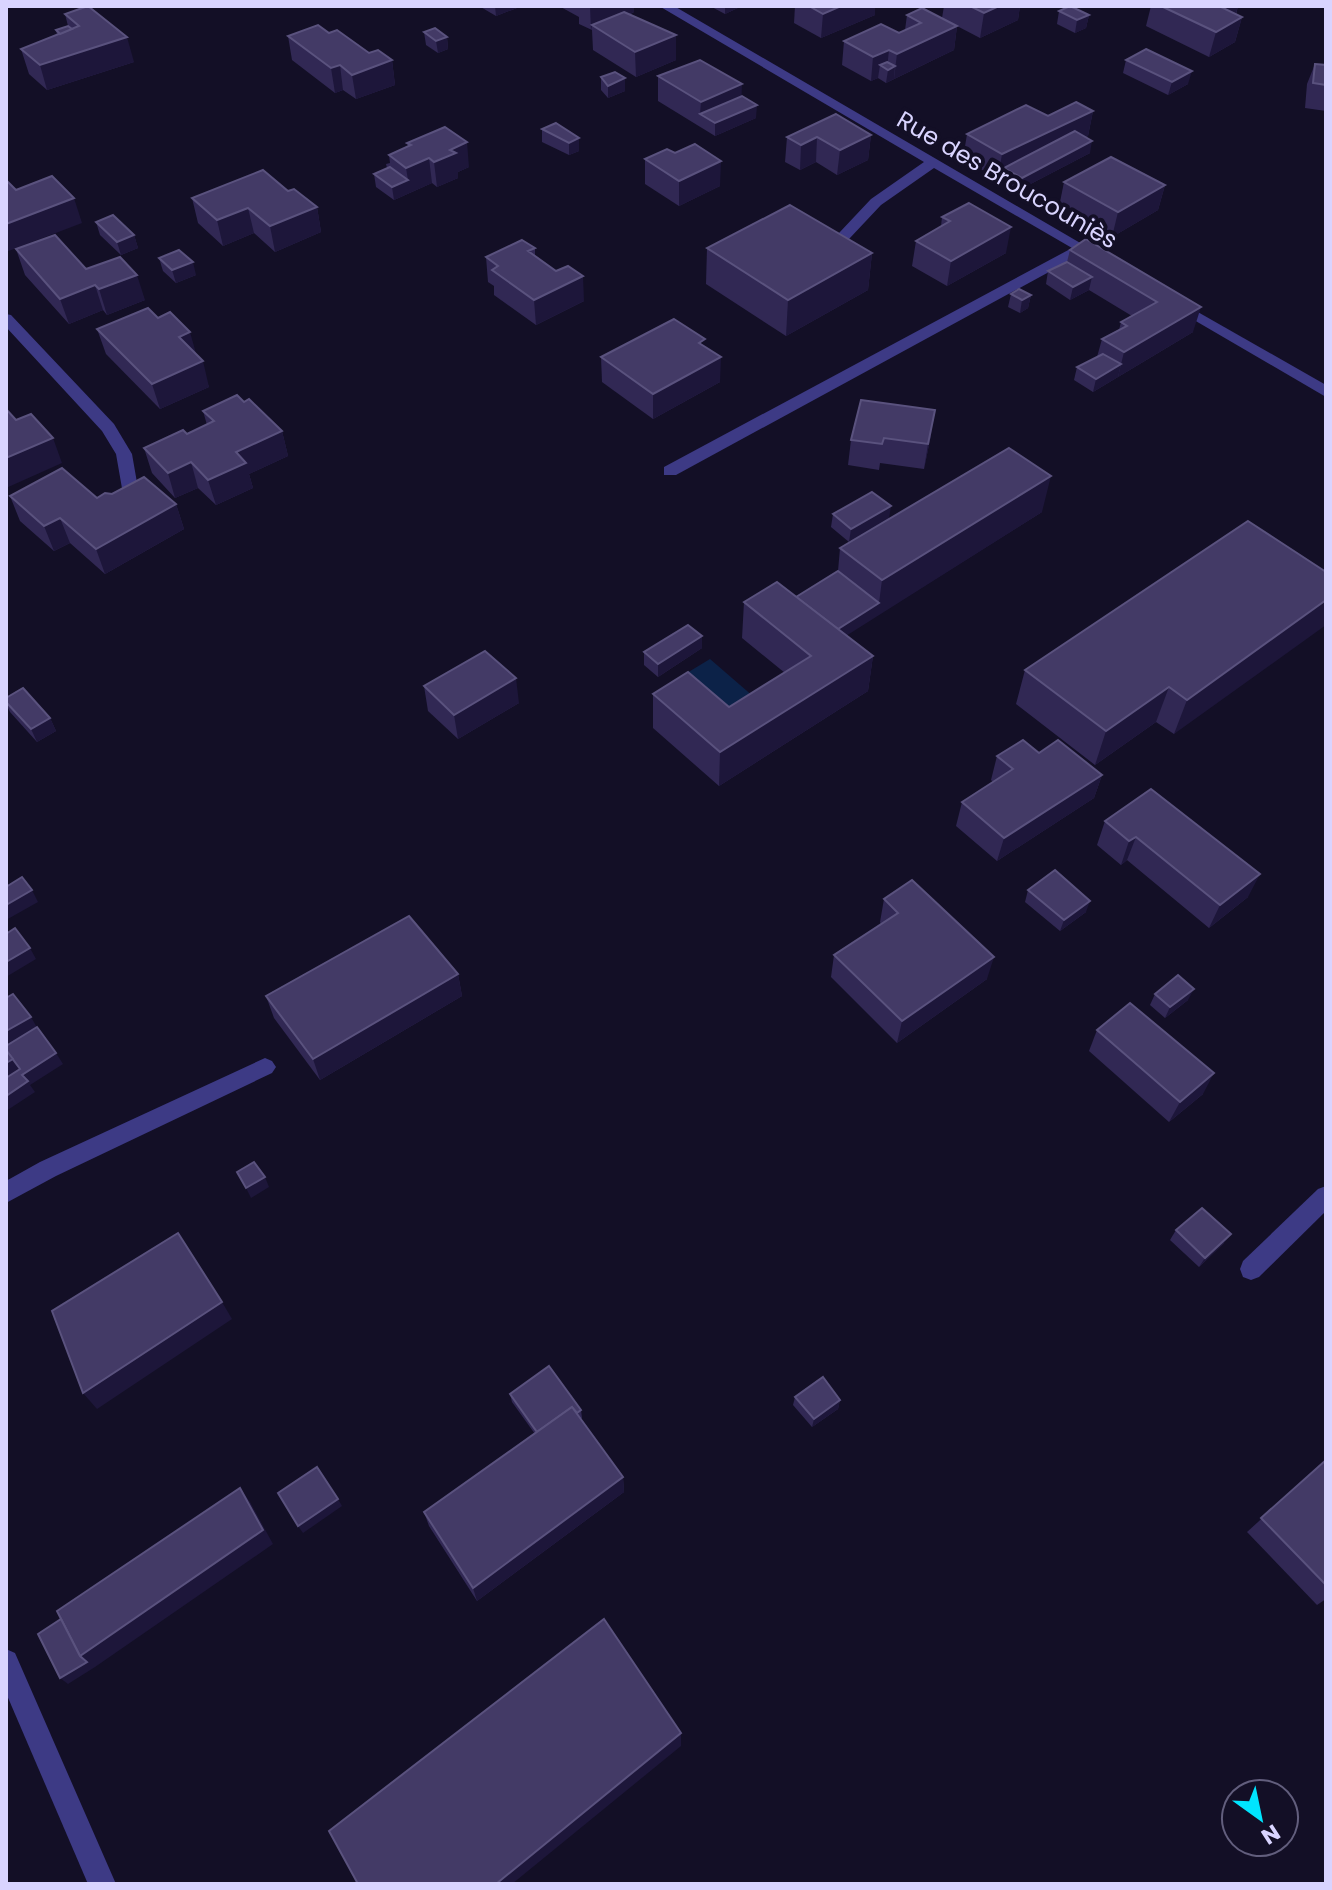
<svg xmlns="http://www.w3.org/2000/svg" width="1332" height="1890" font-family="Poppins,sans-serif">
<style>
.water{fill:#0c2248}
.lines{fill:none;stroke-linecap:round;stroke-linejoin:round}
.minor{fill:#3d3a85;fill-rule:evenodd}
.wall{fill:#312854}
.shaded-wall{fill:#1d163a}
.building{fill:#433a66;stroke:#5a527e;stroke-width:2}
.labels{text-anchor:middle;stroke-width:8;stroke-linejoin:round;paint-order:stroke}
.far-street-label{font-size:24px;fill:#d9d4ff;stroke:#130f26}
</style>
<rect width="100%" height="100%" fill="#130f26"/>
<!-- water -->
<polygon class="water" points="710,659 762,704 729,725 677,679"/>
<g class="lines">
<!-- minor -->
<g class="minor">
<polygon points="659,6 674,6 1106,258 1099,262 1082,254 676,475 664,475 664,467 1072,248 934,168 881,205 833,256 823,256 823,250 871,199 924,162"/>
<polygon points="1175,299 1326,385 1326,397 1170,306 1170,300"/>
<polygon points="6,314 11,315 114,424 132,454 139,494 137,498 125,498 123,494 116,454 102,431 6,327"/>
<polygon points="265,1058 272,1061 276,1067 272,1073 56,1176 6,1203 6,1181 40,1162"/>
<polygon points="1326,1186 1326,1211 1259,1277 1251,1280 1243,1277 1240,1269 1243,1261 1318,1189"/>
<polygon points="6,1649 15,1653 116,1884 88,1884 6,1693"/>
</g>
</g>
<!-- wall -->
<g class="wall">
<polygon points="479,6 522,6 496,16"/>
<polygon points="559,6 634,6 634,12 629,15 676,60 636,77 593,50 592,30 579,24 579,17"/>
<polygon points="710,6 742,6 725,14"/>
<polygon points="795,6 875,6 875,15 821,38 794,23"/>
<polygon points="944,6 1020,6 1018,20 980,38 957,26 954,50 886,83 878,78 871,81 842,65 844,41 899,33 905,30 907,15 942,18"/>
<polygon points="1151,6 1238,6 1236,15 1242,17 1235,42 1209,57 1146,26"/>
<polygon points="1059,11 1089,15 1086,28 1075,33 1057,24"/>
<polygon points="65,14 134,62 47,90 29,74 21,49 57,35 56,30 68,26"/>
<polygon points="424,32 447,37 448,49 438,53 426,45"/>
<polygon points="329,33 369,53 392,60 395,85 356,99 343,90 335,93 292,60 288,36"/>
<polygon points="1126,60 1188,84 1168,95 1123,73"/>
<polygon points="1315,64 1326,65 1326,111 1305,108 1307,84"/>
<polygon points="658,76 742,96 756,118 715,136 658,101"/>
<polygon points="601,77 625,91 608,98 601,90"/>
<polygon points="1093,111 1088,136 1086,137 1090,153 1019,190 1002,181 1003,176 998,179 963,159 967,134 1048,116"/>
<polygon points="556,123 579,151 569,155 542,142 542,129"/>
<polygon points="871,135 868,160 837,175 816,162 800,170 785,162 787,137"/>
<polygon points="407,143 469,167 458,172 458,178 437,187 432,183 394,200 376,187 374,174 387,168 386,164 390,163 389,155 408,147"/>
<polygon points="675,153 720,186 679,206 645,184 645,159"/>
<polygon points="1064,182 1165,185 1158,210 1112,237 1059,207"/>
<polygon points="192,198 317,207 321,232 275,252 254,233 223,246 198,223"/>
<polygon points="942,217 1006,253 947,286 912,266 916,241 941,226"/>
<polygon points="96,222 134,235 138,248 121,255 100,235"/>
<polygon points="1086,239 1193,332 1093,392 1074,380 1077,367 1097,357 1102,339 1119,330 1121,322 1132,316 1089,290 1070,300 1046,284 1048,271 1067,262 1070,250"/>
<polygon points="535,248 535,256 584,301 536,325 494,295 494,286 488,282 486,257"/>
<polygon points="707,248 872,253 868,290 786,336 706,284"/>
<polygon points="16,249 145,300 107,315 103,310 69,324 25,275"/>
<polygon points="159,258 196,275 176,283 163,271"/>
<polygon points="1011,294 1031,295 1028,308 1020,313 1008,307"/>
<polygon points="97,329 196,355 209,387 160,409 106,354"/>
<polygon points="705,347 720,382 653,419 602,382 601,357"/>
<polygon points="244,402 282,431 288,456 249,474 253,488 216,505 198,488 175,498 152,473 144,448 187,434 207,425 203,411"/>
<polygon points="931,435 924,469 880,463 879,470 848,465 851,440"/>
<polygon points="10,496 97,498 176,504 184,529 105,574 70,543 54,551 20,521"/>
<polygon points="1042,512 846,635 873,656 868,691 719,786 653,728 653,694 729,707 785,673 742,638 744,602 796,597 838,571 840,548"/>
<polygon points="833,514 889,519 849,542 831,527"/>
<polygon points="1326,572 1174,734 1156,722 1095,765 1016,704 1025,670"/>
<polygon points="702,648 658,677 644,665 644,652"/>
<polygon points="424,686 519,703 458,739 428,711"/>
<polygon points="6,698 50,718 56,731 37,742 10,712 6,704"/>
<polygon points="1039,753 1102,775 1094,798 997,861 956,826 962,802 993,782 991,780 997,756"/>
<polygon points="1151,789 1248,897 1209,928 1127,860 1121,865 1097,845 1105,821"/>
<polygon points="1028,890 1086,912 1060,931 1025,902"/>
<polygon points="884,899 987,979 897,1043 831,977 834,955 881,924 880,922"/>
<polygon points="458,974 462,996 320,1080 274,1018 266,996"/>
<polygon points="1155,994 1188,1000 1165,1018 1150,1005"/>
<polygon points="1097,1030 1203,1094 1169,1122 1089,1051"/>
<polygon points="1176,1230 1224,1243 1199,1267 1170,1240"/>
<polygon points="510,1394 581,1410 582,1418 581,1419 623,1477 624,1492 477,1601 429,1526 424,1512 535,1434 512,1402"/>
<polygon points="795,1397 840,1400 838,1409 812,1427 793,1405"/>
<polygon points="1326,1460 1326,1599 1317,1605 1247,1532"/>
</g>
<!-- shaded-wall -->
<g class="shaded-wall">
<polygon points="495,6 522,6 496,16"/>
<polygon points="590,6 634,6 634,12 597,28 592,25 591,31"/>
<polygon points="725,6 742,6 725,14"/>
<polygon points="841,6 875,6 875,15 821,38 823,14"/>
<polygon points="999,6 1020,6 1018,20 980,38 984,13"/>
<polygon points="1218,6 1238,6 1234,20"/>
<polygon points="1089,15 1086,28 1075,33 1077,20"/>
<polygon points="1242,17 1235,42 1209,57 1216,32"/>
<polygon points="957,26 954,50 894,79 898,45"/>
<polygon points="676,35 676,60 636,77 635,52"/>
<polygon points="127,37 134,62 47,90 40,65"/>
<polygon points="447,37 448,49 438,53 436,41"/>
<polygon points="889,50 887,69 880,65 878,78 871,81 873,57"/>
<polygon points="392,60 395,85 356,99 352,75"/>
<polygon points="340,65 343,90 335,93 331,68"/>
<polygon points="895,66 894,79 886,83 888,70"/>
<polygon points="1192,71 1188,84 1168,95 1172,82"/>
<polygon points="625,78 625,91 608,98 608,86"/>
<polygon points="742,84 741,109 700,114 701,102"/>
<polygon points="757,105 756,118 715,136 715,123"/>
<polygon points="1093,111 1088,136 1012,172 1004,168 1003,176 998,179 1002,154"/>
<polygon points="871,135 868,160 837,175 840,150"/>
<polygon points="817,137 816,162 800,170 801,145"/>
<polygon points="579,138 579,151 569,155 569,143"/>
<polygon points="1092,141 1090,153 1019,190 1022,178"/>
<polygon points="467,142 469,167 458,172 458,178 437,187 434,162 450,150"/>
<polygon points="429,158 432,183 394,200 392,187 408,180 406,168"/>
<polygon points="721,161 720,186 679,206 679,181"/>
<polygon points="1165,185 1158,210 1112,237 1118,212"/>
<polygon points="74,198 82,223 6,252 6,224"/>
<polygon points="317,207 321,232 275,252 270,226"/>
<polygon points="248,208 254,233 223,246 217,220"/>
<polygon points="1011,227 1006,253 947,286 951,261"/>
<polygon points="134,235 138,248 121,255 117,242"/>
<polygon points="872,253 868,290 786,336 788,300"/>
<polygon points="193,262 196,275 176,283 172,270"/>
<polygon points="137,275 145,300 107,315 99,289"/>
<polygon points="583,276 584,301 536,325 534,300"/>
<polygon points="1092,277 1089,290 1070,300 1073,287"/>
<polygon points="95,285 103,310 69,324 60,299"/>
<polygon points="1031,295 1028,308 1020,313 1022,300"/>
<polygon points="1201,307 1193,332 1118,377 1124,352"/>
<polygon points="190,332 197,357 179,337"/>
<polygon points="721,357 720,382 653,419 653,394"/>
<polygon points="203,361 209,387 160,409 152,384"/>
<polygon points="1121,364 1118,377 1093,392 1096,379"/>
<polygon points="935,410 931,435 924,469 928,444"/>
<polygon points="282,431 288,456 249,474 253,488 216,505 208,480 236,452"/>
<polygon points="53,438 62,463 6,488 6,458"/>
<polygon points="191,462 198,488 175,498 168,473"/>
<polygon points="1051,476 1042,512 819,653 820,640 879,603 882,580"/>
<polygon points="176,504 184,529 105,574 96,549"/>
<polygon points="891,506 889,519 849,542 851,529"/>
<polygon points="60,518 70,543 54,551 44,526"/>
<polygon points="1326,600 1326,625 1174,734 1187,700"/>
<polygon points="702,636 702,648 658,677 658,664"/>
<polygon points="873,656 868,691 719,786 720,752"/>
<polygon points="516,678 519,703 458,739 454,715"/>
<polygon points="1169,687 1156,722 1095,765 1106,731"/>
<polygon points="50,718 56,731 37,742 31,729"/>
<polygon points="1102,775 1094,798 997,861 1004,838"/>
<polygon points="1136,837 1127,860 1121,865 1129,841"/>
<polygon points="1260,874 1248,897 1209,928 1220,905"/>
<polygon points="32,890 38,902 6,920 6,905"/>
<polygon points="1090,901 1086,912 1060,931 1064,920"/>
<polygon points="30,948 36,959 6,977 6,962"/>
<polygon points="994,957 987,979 897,1043 902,1021"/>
<polygon points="458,974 462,996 320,1080 313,1059"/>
<polygon points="1194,989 1188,1000 1165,1018 1170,1007"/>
<polygon points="31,1017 43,1038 6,1051 6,1031"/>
<polygon points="56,1053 63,1064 30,1085 35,1092 6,1111 6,1063 13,1059"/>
<polygon points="1214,1073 1203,1094 1169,1122 1180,1102"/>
<polygon points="265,1177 269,1187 251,1198 246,1188"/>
<polygon points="1231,1234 1224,1243 1199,1267 1205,1258"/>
<polygon points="222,1302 232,1319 97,1409 83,1393"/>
<polygon points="840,1400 838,1409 812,1427 814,1419"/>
<polygon points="623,1477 624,1492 477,1601 473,1588"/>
<polygon points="240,1488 250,1502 273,1544 95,1667 68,1684 60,1678"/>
<polygon points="338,1499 342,1506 303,1533 298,1526"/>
<polygon points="681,1733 681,1746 512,1884 496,1884"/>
</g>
<!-- building -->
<g class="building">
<polygon points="88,6 127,37 40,65 21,49 79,26 65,14"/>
<polygon points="809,6 841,6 823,14"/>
<polygon points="970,6 999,6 984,13"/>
<polygon points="1070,6 1089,15 1077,20 1059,11"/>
<polygon points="1161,6 1219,6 1242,17 1216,32"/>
<polygon points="922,8 957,26 897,54 889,50 873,57 844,41 881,24 899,33 921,23 907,15"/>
<polygon points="624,12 676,35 635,52 592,25"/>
<polygon points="318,25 329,33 337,30 369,53 378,50 392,60 352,75 340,65 331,68 288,36"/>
<polygon points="68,26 72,29 60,34 56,30"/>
<polygon points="435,28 447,37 436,41 424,32"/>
<polygon points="1146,49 1192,71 1172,82 1126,60"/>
<polygon points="700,60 742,84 701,102 658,76"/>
<polygon points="887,62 895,66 888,70 880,65"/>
<polygon points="1315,64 1326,65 1326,85 1313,83"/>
<polygon points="615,72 625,78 608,86 601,77"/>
<polygon points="742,96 757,105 715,123 700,114"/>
<polygon points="1076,102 1093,111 1002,154 967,134 1026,105 1048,116"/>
<polygon points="836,114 871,135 840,150 817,137 801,145 787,137"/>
<polygon points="556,123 579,138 569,143 542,129"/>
<polygon points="445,127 467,142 450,150 456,153 434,162 429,158 406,168 389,155 411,145 407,143"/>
<polygon points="1075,131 1092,141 1022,178 1004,168"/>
<polygon points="695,144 721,161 679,181 645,159 667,149 675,153"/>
<polygon points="1111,157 1165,185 1118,212 1064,182"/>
<polygon points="390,167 408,180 392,187 374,174"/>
<polygon points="263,170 288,191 294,189 317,207 270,226 248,208 217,220 192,198"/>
<polygon points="52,176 74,198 6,224 6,180 16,190"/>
<polygon points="969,203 1011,227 951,261 916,241 950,221 942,217"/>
<polygon points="790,205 872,253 788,300 707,248"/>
<polygon points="113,215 134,235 117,242 96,222"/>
<polygon points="55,235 86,269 120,257 137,275 99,289 95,285 60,299 16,249"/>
<polygon points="1086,239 1201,307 1124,352 1102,339 1127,326 1121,322 1157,302 1070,250"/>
<polygon points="522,240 535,248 528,251 556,271 568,266 583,276 534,300 492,270 498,266 486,257"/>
<polygon points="179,250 193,262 172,270 159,258"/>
<polygon points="1067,262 1092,277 1073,287 1048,271"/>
<polygon points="1019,289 1031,295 1022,300 1011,294"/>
<polygon points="148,308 158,318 170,312 190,332 179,337 203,361 152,384 97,329"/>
<polygon points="674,319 705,339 699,343 721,357 653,394 601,357"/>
<polygon points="1103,354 1121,364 1096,379 1077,367"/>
<polygon points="237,395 244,402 249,399 282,431 236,452 246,463 208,480 191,462 168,473 144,448 183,430 187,434 214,421 203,411"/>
<polygon points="861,400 935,410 928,444 884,438 882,444 851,440"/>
<polygon points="6,409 16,420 31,414 53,438 6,458"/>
<polygon points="1009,448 1051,476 882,580 840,548"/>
<polygon points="62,468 97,498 105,493 112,494 144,477 176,504 96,549 60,518 44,526 10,496"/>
<polygon points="872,492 891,506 851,529 833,514"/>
<polygon points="1248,521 1326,572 1326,600 1187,700 1169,687 1106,731 1025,670"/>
<polygon points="838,571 879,603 838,629 796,597"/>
<polygon points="777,582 873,656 720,752 653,694 688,672 729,707 811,656 744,602"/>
<polygon points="688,625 702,636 658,664 644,652"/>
<polygon points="485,651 516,678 454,715 424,686"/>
<polygon points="23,688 50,718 31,729 6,702 6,698"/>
<polygon points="1023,740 1039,753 1058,740 1102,775 1004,838 962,802 1013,769 997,756"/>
<polygon points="1151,789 1260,874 1220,905 1136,837 1129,841 1105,821"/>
<polygon points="1055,870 1090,901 1064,920 1028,890"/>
<polygon points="22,877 32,890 6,905 6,887"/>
<polygon points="912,880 994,957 902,1021 834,955 898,913 884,899"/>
<polygon points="409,916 458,974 313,1059 266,996"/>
<polygon points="15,928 30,948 6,962 6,934"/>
<polygon points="1178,975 1194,989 1170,1007 1155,994"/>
<polygon points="13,994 31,1017 6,1031 6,998"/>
<polygon points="1130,1003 1214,1073 1180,1102 1097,1030"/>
<polygon points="37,1027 56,1053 22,1075 28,1081 6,1096 6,1078 20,1069 6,1050 6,1046"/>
<polygon points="6,1050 13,1059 6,1063"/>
<polygon points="254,1162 265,1177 246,1188 237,1172"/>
<polygon points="1202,1208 1231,1234 1205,1258 1176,1230"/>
<polygon points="178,1233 222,1302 83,1393 52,1311"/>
<polygon points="549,1366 581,1410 577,1413 572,1407 537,1432 510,1394"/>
<polygon points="823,1377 840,1400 814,1419 795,1397"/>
<polygon points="572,1407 623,1477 473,1588 424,1512"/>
<polygon points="1326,1460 1326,1585 1261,1518"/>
<polygon points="317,1467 338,1499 298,1526 278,1493"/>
<polygon points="240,1488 263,1530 80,1656 57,1611"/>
<polygon points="61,1619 80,1656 87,1662 60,1678 38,1634"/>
<polygon points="604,1619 681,1733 496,1884 358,1884 329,1831"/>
</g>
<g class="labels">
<!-- far-street labels -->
<g class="far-street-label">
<text transform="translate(1007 180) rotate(30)" y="8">Rue des Broucouniès</text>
</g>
</g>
<!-- border -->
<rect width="1332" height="1890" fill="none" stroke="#d9d4ff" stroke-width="16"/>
<!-- north arrow -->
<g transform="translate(1260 1818) rotate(147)"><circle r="38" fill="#130f26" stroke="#625e7d" stroke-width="2"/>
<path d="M0-6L14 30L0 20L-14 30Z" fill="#00e5ff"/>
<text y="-12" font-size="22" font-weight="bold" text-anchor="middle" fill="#d9d4ff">N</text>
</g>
</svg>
